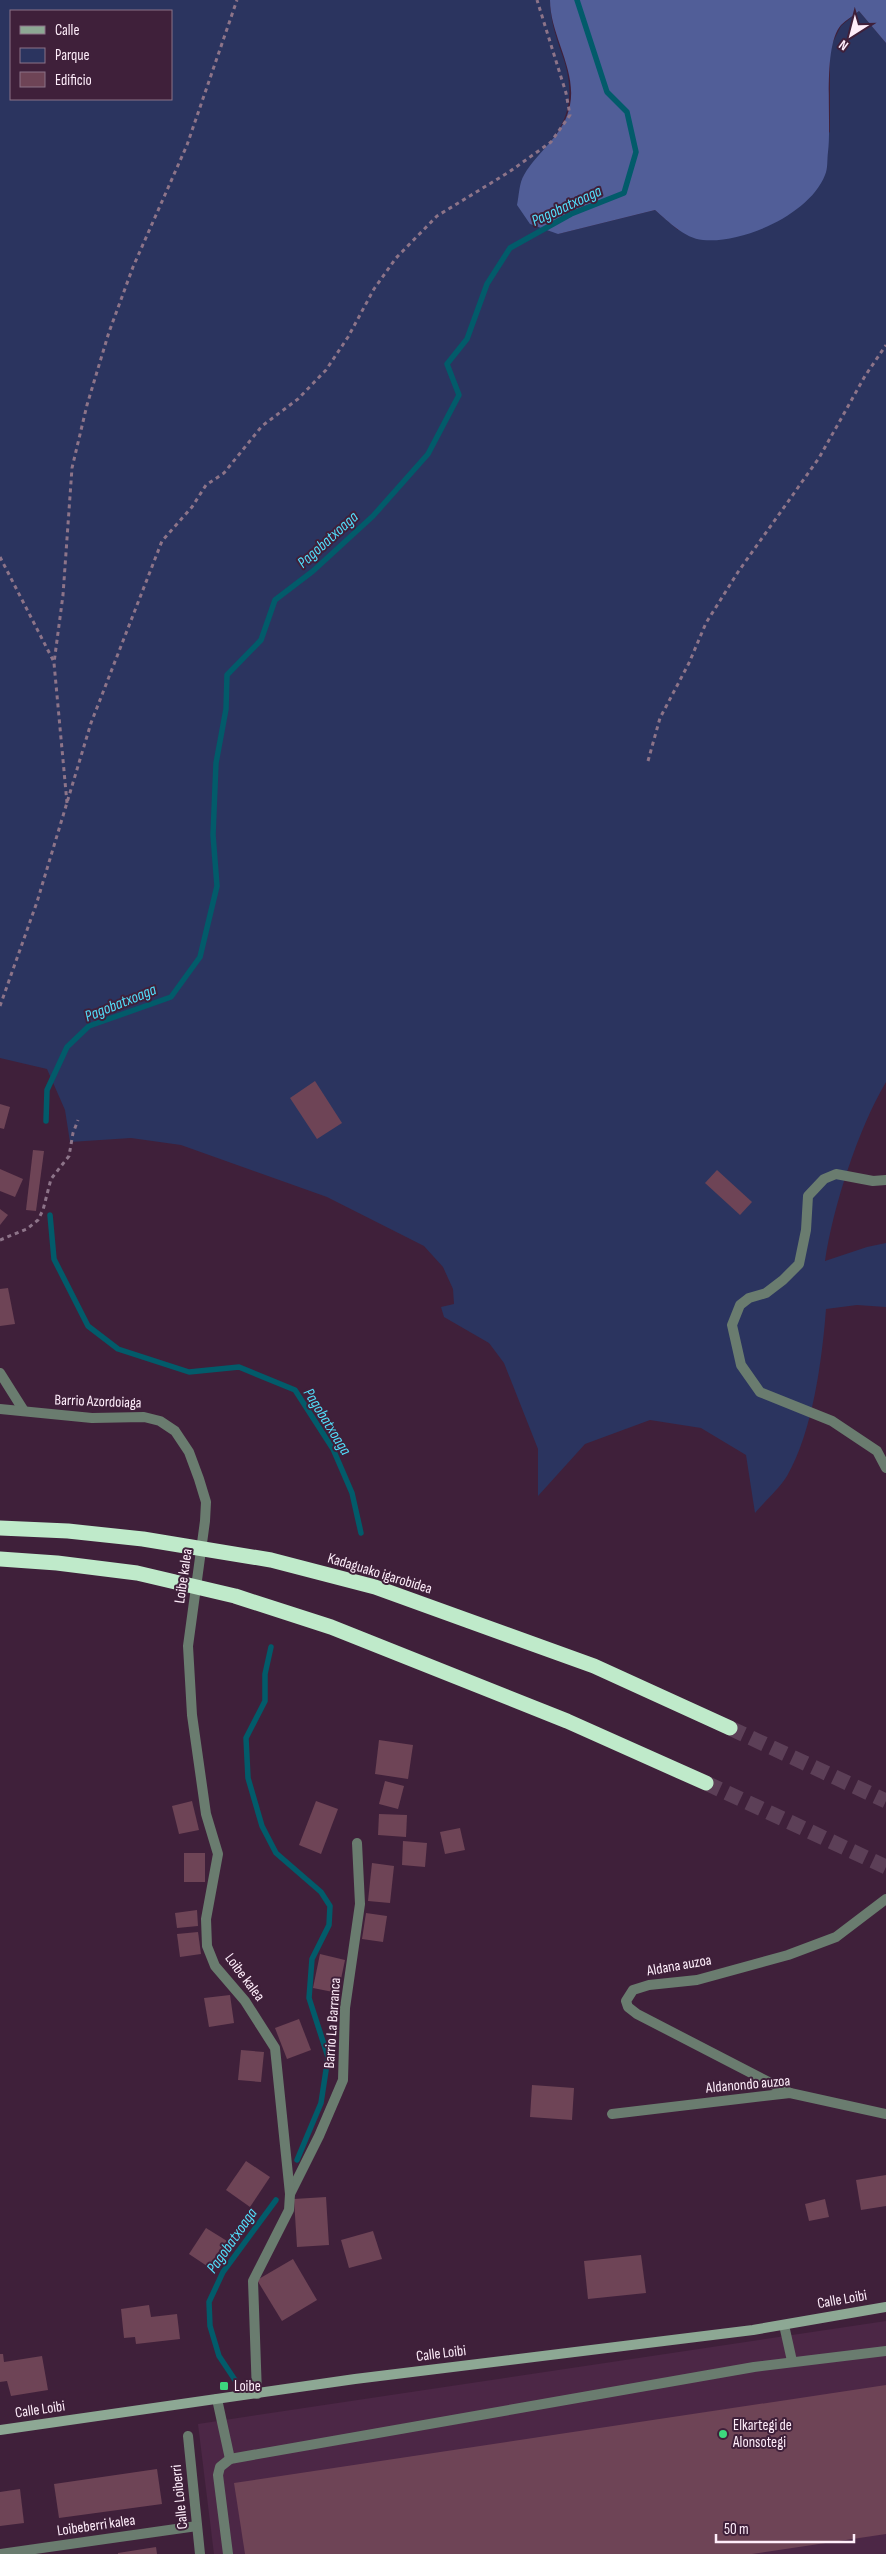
<svg xmlns="http://www.w3.org/2000/svg" width="886" height="2554" font-family="'Sofia Sans Condensed',sans-serif">
<style>
.built{fill:#4c2746}
.green{fill:#2b345f;fill-rule:evenodd}
.forest{fill:#515e98}
.lines{fill:none;stroke-linecap:round;stroke-linejoin:round}
.stream{stroke:#025b6a;stroke-width:5.5}
.building{fill:#6e4456}
.highway-tunnel{stroke:#5c3f57;stroke-width:15;stroke-dasharray:15 8;stroke-linecap:butt}
.path{stroke:#8d7489;stroke-width:3;stroke-dasharray:4 4;stroke-linecap:butt}
.lane{stroke:#6a7c6f;stroke-width:10}
.street{stroke:#6a7c6f;stroke-width:10}
.secondary{stroke:#8da894;stroke-width:10}
.highway{stroke:#bfeaca;stroke-width:15}
.poi-dot{fill:#3dd77e;stroke:#3f203a;stroke-width:2}
.labels{text-anchor:middle;stroke-width:4;stroke-linejoin:round;paint-order:stroke}
.street-label{font-size:15px;fill:#feedfa;stroke:#3f203a}
.poi-label{font-size:15px;fill:#feedfa;stroke:#3f203a;text-anchor:start}
.water-label{font-size:16px;font-style:italic;fill:#52dffb;stroke:#3f203a}
</style>
<rect width="100%" height="100%" fill="#3f203a"/>
<!-- built -->
<polygon class="built" points="886,2321 886,2554 214,2554 198,2424"/>
<!-- green -->
<path class="green" d="M0 0H550C550 21 557 40 564 60 581 116 555 136 523 177L558 234 655 210 678 230 830 132V48L841 26 859 11 886 43V1082C858 1129 833 1207 825 1261L867 1247 886 1243V1307L857 1305 826 1309C822 1360 813 1431 787 1476 779 1489 765 1501 755 1513L746 1455 701 1428 650 1420 585 1444 538 1496V1449L504 1363 489 1343 444 1317 441 1307 454 1304 453 1289 443 1267 424 1246 327 1197 181 1145 131 1138 70 1142 65 1110 47 1069 0 1058ZM11 11H171V99H11Z"/>
<!-- forest -->
<path class="forest" d="M550 0H886V43L859 11C854 15 846 20 841 25 822 47 832 121 828 152 827 159 828 169 825 175 810 214 743 244 703 240 684 238 669 222 655 210L558 234 530 224 517 205C519 196 519 183 524 175 538 151 565 134 570 105 577 70 550 35 550 0Z"/>
<g class="lines">
<!-- stream -->
<g class="stream">
<polyline points="46,1121 47,1090 67,1047 89,1026 171,997 200,957 217,886 213,835 216,763 226,709 227,675 261,640 275,600 313,571 373,516 428,454 459,395 447,364 467,339 487,284 510,248 571,214 624,193 636,152 627,112 607,92 577,0"/>
<polyline points="50,1215 54,1259 88,1326 118,1349 189,1372 239,1367 295,1390 333,1449 352,1493 361,1533"/>
<polyline points="271,1647 265,1674 265,1701 246,1738 248,1778 262,1826 276,1853 321,1892 330,1906 329,1925 312,1959 309,1998 328,2057 321,2103 297,2160"/>
<polyline points="235,2380 219,2356 210,2326 209,2302 223,2272 276,2200"/>
</g>
</g>
<!-- building -->
<g class="building">
<polygon points="315,1081 342,1123 317,1139 290,1098"/>
<polygon points="0,1104 10,1107 4,1129 0,1128"/>
<polygon points="33,1150 44,1151 36,1211 26,1210"/>
<polygon points="0,1169 23,1179 15,1197 0,1191"/>
<polygon points="717,1170 752,1202 740,1215 705,1183"/>
<polygon points="0,1209 8,1215 0,1225"/>
<polygon points="8,1288 15,1324 0,1326 0,1289"/>
<polygon points="379,1740 413,1745 408,1779 375,1774"/>
<polygon points="385,1781 404,1786 398,1809 379,1804"/>
<polygon points="192,1801 199,1830 179,1834 172,1806"/>
<polygon points="316,1801 338,1809 321,1854 299,1845"/>
<polygon points="379,1814 407,1815 406,1837 378,1835"/>
<polygon points="460,1828 465,1850 445,1854 440,1832"/>
<polygon points="403,1841 427,1843 425,1867 402,1865"/>
<rect x="184" y="1853" width="21" height="29"/>
<polygon points="372,1863 394,1866 390,1903 368,1901"/>
<polygon points="197,1910 198,1926 177,1928 175,1913"/>
<polygon points="366,1913 387,1916 383,1942 362,1939"/>
<polygon points="198,1932 201,1954 180,1957 177,1934"/>
<polygon points="320,1954 345,1960 338,1993 313,1988"/>
<polygon points="230,1995 234,2023 209,2027 204,1998"/>
<polygon points="299,2019 311,2050 287,2059 275,2028"/>
<polygon points="241,2050 264,2052 261,2082 238,2080"/>
<polygon points="532,2085 574,2088 572,2120 530,2117"/>
<polygon points="246,2161 270,2177 250,2207 226,2190"/>
<polygon points="886,2175 886,2206 861,2210 856,2180"/>
<polygon points="326,2197 329,2245 297,2247 294,2199"/>
<polygon points="825,2199 829,2217 809,2221 805,2204"/>
<polygon points="206,2228 227,2241 210,2268 189,2254"/>
<polygon points="373,2231 382,2259 349,2268 341,2240"/>
<polygon points="641,2255 646,2293 588,2299 584,2261"/>
<polygon points="293,2259 317,2300 282,2321 257,2280"/>
<polygon points="149,2305 151,2317 177,2314 180,2339 136,2344 135,2337 124,2338 121,2309"/>
<polygon points="0,2354 3,2354 4,2362 42,2356 48,2390 11,2396 7,2381 0,2382"/>
<polygon points="886,2385 886,2534 752,2554 245,2554 234,2483"/>
<polygon points="157,2469 162,2504 59,2518 54,2484"/>
<polygon points="20,2489 24,2523 0,2526 0,2492"/>
<polygon points="156,2547 157,2554 118,2554 118,2553"/>
</g>
<g class="lines">
<!-- highway-tunnel -->
<g class="highway-tunnel">
<polyline points="730,1728 886,1801"/>
<polyline points="706,1783 886,1867"/>
</g>
<!-- path -->
<g class="path">
<polyline points="0,557 54,662"/>
<polyline points="648,761 660,718 689,663 706,623 738,572 819,458 865,376 886,345"/>
<polyline points="67,803 54,663 63,595 72,468 87,405 109,332 133,267 187,145 237,0"/>
<polyline points="0,1006 37,902 91,723 162,541 192,507 206,485 224,473 262,426 298,399 326,370 348,337 374,289 396,258 437,216 509,172 551,142 570,115 566,93 537,0"/>
<polyline points="0,1240 27,1229 38,1220 43,1210 51,1179 69,1156 73,1133 78,1120"/>
</g>
<!-- lane -->
<g class="lane">
<polyline points="886,1180 873,1181 836,1174 824,1179 808,1196 806,1230 799,1264 783,1280 766,1293 749,1298 740,1305 732,1325 741,1365 760,1392 832,1421 877,1451 886,1468"/>
<polyline points="790,2093 637,2014 628,2007 626,2001 633,1990 649,1985 697,1980 788,1955 836,1937 886,1899"/>
<polyline points="612,2114 790,2093 886,2114"/>
<polyline points="290,2194 319,2136 343,2080 345,2008 360,1904 357,1843"/>
<polyline points="784,2325 792,2361"/>
<polyline points="217,2399 230,2459"/>
<polyline points="228,2554 218,2475 220,2467 230,2459 754,2367 886,2351"/>
</g>
<!-- street -->
<g class="street">
<polyline points="0,1373 24,1411"/>
<polyline points="0,1409 92,1418 144,1417 160,1421 175,1431 189,1452 199,1479 206,1502 205,1521 188,1646 192,1715 206,1814 218,1854 206,1919 207,1946 215,1966 245,2001 275,2048 290,2194 289,2210 253,2281 257,2394"/>
<polyline points="188,2436 200,2554"/>
<polyline points="0,2554 197,2526"/>
</g>
<!-- secondary -->
<polyline class="secondary" points="0,2430 355,2379 753,2330 886,2307"/>
<!-- highway -->
<g class="highway">
<polyline points="0,1528 68,1531 143,1539 271,1560 375,1587 594,1666 730,1728"/>
<polyline points="0,1559 57,1563 137,1573 235,1596 331,1627 567,1721 706,1783"/>
</g>
</g>
<!-- markers -->
<g class="poi-dot">
<rect x="219" y="2381" width="10" height="10" rx="2.5"/>
<circle cx="723" cy="2434" r="5"/>
</g>
<g class="labels">
<!-- street labels -->
<g class="street-label">
<text transform="translate(98 1401) rotate(2)" y="5">Barrio Azordoiaga</text>
<text transform="translate(380 1573) rotate(17)" y="5">Kadaguako igarobidea</text>
<text transform="translate(183 1576) rotate(-82)" y="5">Loibe kalea</text>
<text transform="translate(679 1965) rotate(-10)" y="5">Aldana auzoa</text>
<text transform="translate(245 1977) rotate(53)" y="5">Loibe kalea</text>
<text transform="translate(332 2023) rotate(-86)" y="5">Barrio La Barranca</text>
<text transform="translate(748 2084) rotate(-5)" y="5">Aldanondo auzoa</text>
<text transform="translate(842 2299) rotate(-10)" y="5">Calle Loibi</text>
<text transform="translate(441 2353) rotate(-7)" y="5">Calle Loibi</text>
<text transform="translate(40 2409) rotate(-8)" y="5">Calle Loibi</text>
<text transform="translate(179 2497) rotate(-96)" y="5">Calle Loiberri</text>
<text transform="translate(96 2525) rotate(-8)" y="5">Loibeberri kalea</text>
</g>
<!-- poi labels -->
<g class="poi-label">
<text x="234" y="2391">Loibe</text>
<text x="733" y="2430">Elkartegi de<tspan x="733" dy="17">Alonsotegi</tspan></text>
</g>
<!-- water labels -->
<g class="water-label">
<text transform="translate(566 205) rotate(-25)" y="6">Pagobatxoaga</text>
<text transform="translate(327 539) rotate(-42)" y="6">Pagobatxoaga</text>
<text transform="translate(120 1002) rotate(-22)" y="6">Pagobatxoaga</text>
<text transform="translate(328 1421) rotate(58)" y="6">Pagobatxoaga</text>
<text transform="translate(231 2240) rotate(-55)" y="6">Pagobatxoaga</text>
</g>
</g>
<!-- legend -->
<rect x="10" y="10" width="162" height="90" fill="#3f203a" stroke="#8b7287"/>
<rect x="20" y="26" width="25" height="8" fill="#8da894" stroke="#8b7287"/>
<text x="55" y="35" font-size="15" fill="#feedfa">Calle</text>
<rect x="20" y="48" width="25" height="15" fill="#2b345f" stroke="#8b7287"/>
<text x="55" y="60" font-size="15" fill="#feedfa">Parque</text>
<rect x="20" y="72" width="25" height="15" fill="#6e4456" stroke="#8b7287"/>
<text x="55" y="85" font-size="15" fill="#feedfa">Edificio</text>
<!-- north arrow -->
<g transform="translate(851 35) rotate(216)" stroke="#3f203a" stroke-width="4" paint-order="stroke">
<path d="M0-4L9 19L0 12L-9 19Z" fill="#feedfa"/>
<text y="-8" font-size="14" font-weight="bold" text-anchor="middle" fill="#feedfa">N</text>
</g>
<!-- scale -->
<path d="M716 2534v8h138v-8" fill="none" stroke="#feedfa" stroke-width="2.5"/>
<text x="724" y="2534" font-size="15" fill="#feedfa" stroke="#3f203a" stroke-width="4" paint-order="stroke">50 m</text>
</svg>
